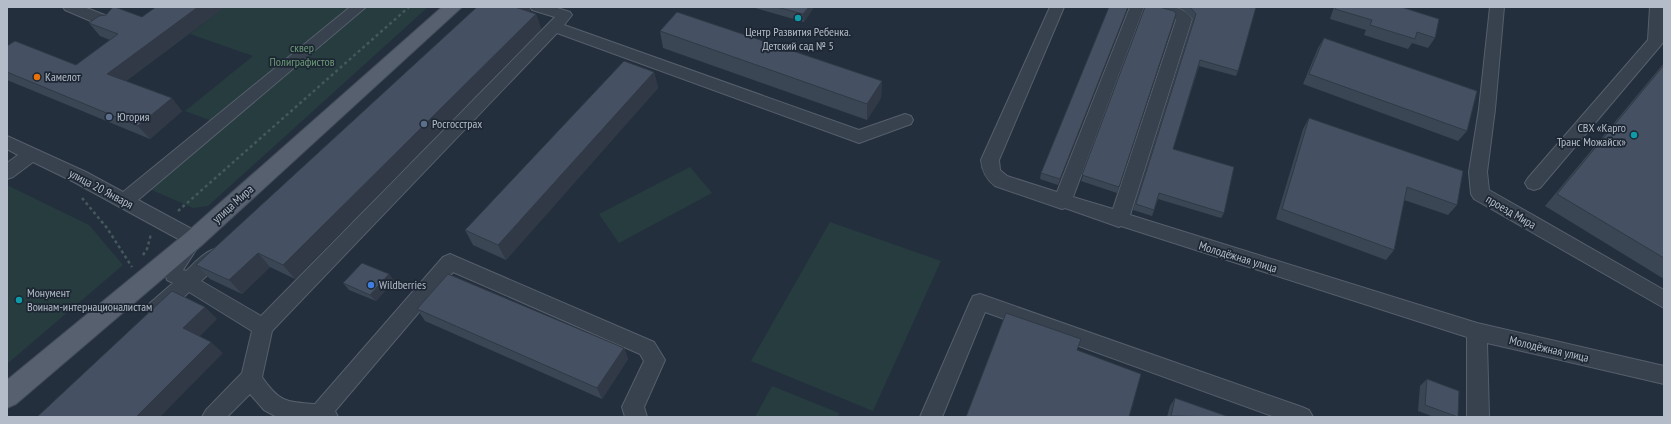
<svg xmlns="http://www.w3.org/2000/svg" width="1671" height="424" font-family="'PT Sans Narrow',sans-serif">
<style>
.green{fill:#263c3f}
.lines{fill:none;stroke-linecap:round;stroke-linejoin:round}
.minor-casing{stroke:#565f6c;stroke-width:2}
.major-casing{stroke:#414a57;stroke-width:2}
.path{stroke:#44595c;stroke-width:2.5;stroke-dasharray:3 3;stroke-linecap:butt}
.minor{fill:#38414e;fill-rule:evenodd}
.major{fill:#56606e;fill-rule:evenodd}
.wall{fill:#3b4654}
.shaded-wall{fill:#303945}
.building{fill:#455162;stroke:#303945}
.culture-dot{fill:#0f9aa8;stroke:#1d2633;stroke-width:1.5}
.food-dot{fill:#e8710a;stroke:#1d2633;stroke-width:1.5}
.service-dot{fill:#5c6f8a;stroke:#1d2633;stroke-width:1.5}
.shop-dot{fill:#3f7fe0;stroke:#1d2633;stroke-width:1.5}
.labels{text-anchor:middle;stroke-width:3.5;stroke-linejoin:round;paint-order:stroke}
.poi-label{font-size:12px;fill:#b4bcc9;stroke:#1d2633;text-anchor:start}
.park-label{font-size:12px;fill:#6b9a76;stroke:#1d2633}
.street-label{font-size:12px;fill:#b4bcc9;stroke:#1d2633}
</style>
<rect width="100%" height="100%" fill="#242f3e"/>
<!-- green -->
<g class="green">
<polygon points="225,7 428,7 208,206 193,208 152,190 154,186 225,126 185,111 253,56 190,34"/>
<polygon points="690,167 712,193 619,243 599,214"/>
<polygon points="7,185 89,225 123,265 7,364"/>
<polygon points="830,222 941,261 873,411 751,361"/>
<polygon points="772,386 839,413 838,417 755,417"/>
</g>
<g class="lines">
<!-- minor casing -->
<g class="minor-casing">
<g id="minor">
<polygon points="63,7 84,7 115,19 118,23 115,27 110,28 105,27 65,10"/>
<path d="M350 7H366L138 200 201 234 203 239 183 270 186 271C196 262 210 244 225 249L227 254 225 259 201 281 261 316 555 17 532 10 530 7H554L570 12 572 15 564 25 859 130 905 114 911 116 913 120 911 124 859 143 557 33 272 331 262 377C279 402 286 402 315 404L443 257 450 254 654 342 665 360 644 407 647 417H625L622 407 644 361 640 354 453 272 335 411 338 417H277L264 410 250 394 227 417H202L206 410 242 373 252 331 189 292C178 302 165 320 150 315L147 309 150 303 173 283 167 280 164 269 182 241 74 182 33 162 13 177 7 179V163L18 155 7 149V136L86 172 123 192Z"/>
<path d="M1050 7H1064L999 160 1000 170 1007 176 1057 192 1130 7H1144L1073 197 1113 209 1176 20 1173 16 1153 10 1151 7C1166 7 1182 4 1192 19L1130 215 1477 323 1664 366V384L1487 343 1489 417H1467V337L1121 226 1119 227 1065 208 1062 209 995 186C986 179 982 171 981 160Z"/>
<polygon points="1490,7 1504,7 1495,109 1487,172 1489,190 1664,290 1664,308 1474,199 1471,194 1469,172 1479,109"/>
<polygon points="1650,7 1664,7 1664,41 1661,45 1540,188 1534,190 1528,188 1525,183 1528,178 1648,40"/>
<polygon points="980,294 1302,407 1309,410 1313,417 1275,417 985,312 942,417 920,417 970,302 973,296"/>
</g>
</g>
<!-- major casing -->
<g class="major-casing">
<polygon id="major" points="442,7 462,7 202,245 16,404 7,408 7,380 186,233"/>
</g>
<!-- path -->
<g class="path">
<polyline points="82,198 107,228 132,267"/>
<polyline points="178,211 409,7"/>
<polyline points="143,255 147,249 151,234"/>
</g>
<!-- minor -->
<use href="#minor" class="minor"/>
<!-- major -->
<use href="#major" class="major"/>
</g>
<!-- wall -->
<g class="wall">
<polygon points="156,7 225,7 126,81 182,111 150,139 7,80 7,46 76,65 110,40 100,36 89,23 142,17"/>
<polygon points="477,7 529,7 530,10 529,12 536,14 541,29 295,279 270,267 242,294 210,279 196,265"/>
<polygon points="752,7 814,7 804,22"/>
<polygon points="1128,7 1058,185 1040,179 1041,173"/>
<polygon points="1145,7 1159,7 1119,187 1117,193 1081,181"/>
<polygon points="1177,7 1256,7 1238,71 1236,76 1199,66 1173,149 1224,213 1221,218 1158,199 1152,216 1133,210 1193,19 1184,10"/>
<polygon points="1334,7 1401,7 1435,38 1428,48 1412,43 1408,49 1364,35 1366,30 1330,19"/>
<polygon points="660,31 882,81 881,98 867,120 663,48"/>
<polygon points="1324,38 1467,131 1458,141 1303,84 1318,48"/>
<polygon points="1664,63 1664,279 1545,206"/>
<polygon points="654,72 658,88 506,260 473,245 465,230"/>
<polygon points="1309,118 1457,205 1448,215 1404,200 1394,250 1386,260 1276,219 1303,129"/>
<polygon points="389,274 394,281 376,301 349,290 343,283"/>
<polygon points="417,309 624,348 628,359 602,399 425,321"/>
<polygon points="1427,379 1458,417 1434,417 1418,411 1420,386"/>
<polygon points="1175,398 1229,417 1167,417 1170,406"/>
</g>
<!-- shaded-wall -->
<g class="shaded-wall">
<polygon points="198,7 225,7 118,87 107,74"/>
<polygon points="515,7 529,7 530,10 520,22"/>
<polygon points="809,7 814,7 804,22 803,14"/>
<polygon points="1128,7 1058,185 1060,179"/>
<polygon points="536,14 541,29 295,279 283,265"/>
<polygon points="654,72 658,88 506,260 498,245"/>
<polygon points="882,81 881,98 867,120 867,104"/>
<polygon points="172,98 182,111 150,139 138,126"/>
<polygon points="258,253 270,267 242,294 229,280"/>
<polygon points="389,274 394,281 376,301 370,295"/>
<polygon points="205,307 217,319 196,340 183,328"/>
<polygon points="211,342 223,353 160,417 136,417"/>
<polygon points="624,348 628,359 602,399 597,388"/>
</g>
<!-- building -->
<g class="building">
<polygon points="113,7 115,7 142,17 156,7 198,7 107,74 172,98 138,126 7,72 7,46 15,41 76,65 118,34 89,23 99,16 106,15"/>
<polygon points="477,7 515,7 536,14 283,265 258,253 229,280 196,265"/>
<polygon points="777,7 809,7 803,14"/>
<polygon points="1109,7 1128,7 1060,179 1041,173"/>
<polygon points="1145,7 1159,7 1174,11 1176,14 1119,187 1082,175"/>
<polygon points="1190,7 1256,7 1238,71 1200,60 1173,149 1234,167 1224,213 1159,193 1154,210 1136,204 1196,14"/>
<polygon points="1336,7 1401,7 1439,19 1435,38 1417,32 1415,39 1370,25 1372,20 1335,9"/>
<polygon points="677,12 882,81 867,104 660,31"/>
<polygon points="1324,38 1477,91 1467,131 1309,74"/>
<polygon points="624,61 654,72 498,245 465,230"/>
<polygon points="1664,65 1664,258 1557,194"/>
<polygon points="1309,118 1463,171 1457,205 1407,187 1394,250 1282,209"/>
<polygon points="362,263 389,274 370,295 343,283"/>
<polygon points="448,274 624,348 597,388 417,309"/>
<polygon points="172,291 205,307 183,328 211,342 136,417 37,417"/>
<polygon points="1006,313 1081,339 1077,350 1141,374 1129,417 966,417"/>
<polygon points="1427,379 1459,391 1458,417 1425,405"/>
<polygon points="1175,398 1229,417 1171,416"/>
</g>
<!-- markers -->
<g class="culture-dot">
<circle cx="798" cy="18" r="4"/>
<circle cx="1634" cy="135" r="4"/>
<circle cx="19" cy="300" r="4"/>
</g>
<circle class="food-dot" cx="37" cy="77" r="4"/>
<g class="service-dot">
<circle cx="109" cy="117" r="4"/>
<circle cx="424" cy="124" r="4"/>
</g>
<circle class="shop-dot" cx="371" cy="285" r="4"/>
<g class="labels">
<!-- poi labels -->
<g class="poi-label">
<text x="798" y="36" text-anchor="middle">Центр Развития Ребенка.<tspan x="798" dy="14">Детский сад № 5</tspan></text>
<text x="45" y="81">Камелот</text>
<text x="117" y="121">Югория</text>
<text x="432" y="128">Росгосстрах</text>
<text x="1626" y="132" text-anchor="end">СВХ «Карго<tspan x="1626" dy="14">Транс Можайск»</tspan></text>
<text x="379" y="289">Wildberries</text>
<text x="27" y="297">Монумент<tspan x="27" dy="14">Воинам-интернационалистам</tspan></text>
</g>
<!-- park labels -->
<g class="park-label">
<text x="302" y="52">сквер<tspan x="302" dy="14">Полиграфистов</tspan></text>
</g>
<!-- street labels -->
<g class="street-label">
<text transform="translate(101 189) rotate(28)" y="4">улица 20 Января</text>
<text transform="translate(233 204) rotate(-42)" y="4">улица Мира</text>
<text transform="translate(1511 212) rotate(30)" y="4">проезд Мира</text>
<text transform="translate(1238 257) rotate(17)" y="4">Молодёжная улица</text>
<text transform="translate(1549 349) rotate(13)" y="4">Молодёжная улица</text>
</g>
</g>
<!-- border -->
<rect width="1671" height="424" fill="none" stroke="#b4bcc9" stroke-width="16"/>
</svg>
